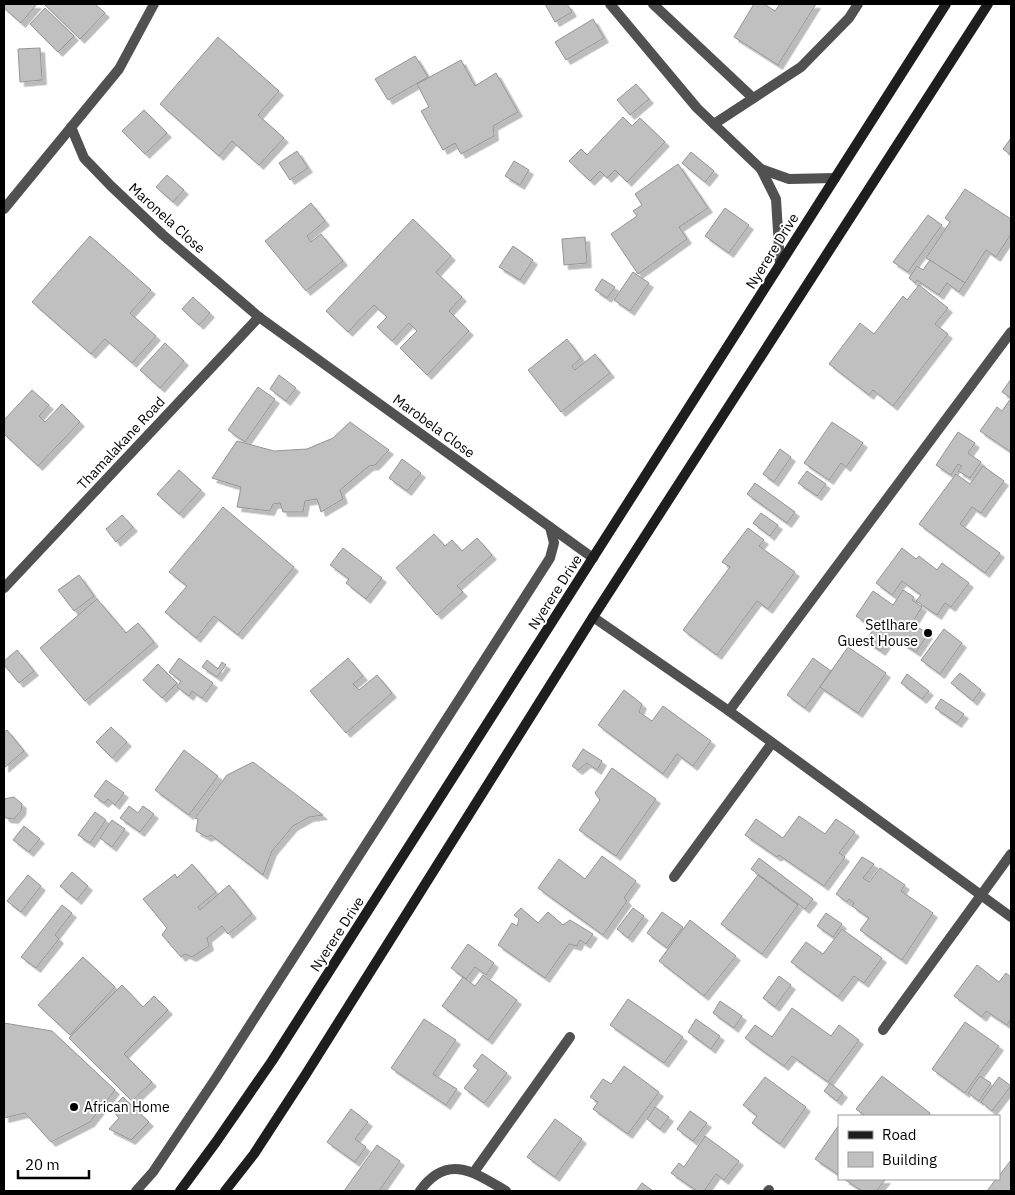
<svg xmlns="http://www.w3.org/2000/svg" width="1015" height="1195" font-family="'IBM Plex Sans',sans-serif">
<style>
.building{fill:#c0c0c0;stroke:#959595;filter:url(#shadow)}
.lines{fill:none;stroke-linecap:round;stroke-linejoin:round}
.street{stroke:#515151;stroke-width:10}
.secondary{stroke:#1e1e1e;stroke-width:10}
.poi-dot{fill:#000;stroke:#fff;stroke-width:2}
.labels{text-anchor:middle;stroke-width:4;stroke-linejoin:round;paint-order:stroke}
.street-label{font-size:14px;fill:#000;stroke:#fff}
.poi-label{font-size:14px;fill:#000;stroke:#fff;text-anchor:end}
</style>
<defs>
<filter id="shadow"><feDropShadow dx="4.5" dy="4.5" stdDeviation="0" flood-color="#0004"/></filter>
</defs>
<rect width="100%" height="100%" fill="#fff"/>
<!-- building -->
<g class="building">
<polygon points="4,4 37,4 21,23 4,8"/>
<polygon points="44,4 95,4 105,13 80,39"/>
<polygon points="545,4 567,4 572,12 555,22"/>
<polygon points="754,4 764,4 775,11 780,4 816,4 778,65 734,37"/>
<polygon points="45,8 74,36 58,52 30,24"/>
<polygon points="593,19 604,38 566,60 555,42"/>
<polygon points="218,37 279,91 258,115 284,138 259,165 232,141 219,156 160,104"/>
<polygon points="40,48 42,80 20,82 18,49"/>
<polygon points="415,56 428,77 388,100 375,79"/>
<polygon points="461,60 475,86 496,73 518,112 493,126 494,136 461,154 455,143 443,150 421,111 429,107 417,84"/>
<polygon points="636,84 649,99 630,115 617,100"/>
<polygon points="144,110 167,133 145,154 122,131"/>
<polygon points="623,117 632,126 640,118 665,142 627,182 615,170 607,178 600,171 590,181 569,161 581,149 587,155"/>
<polygon points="1011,138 1011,155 1003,149"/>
<polygon points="297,151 308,168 290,180 279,163"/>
<polygon points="691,152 714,171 705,182 682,163"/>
<polygon points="514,161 529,170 520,185 505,176"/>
<polygon points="678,164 708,208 679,227 687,239 638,274 611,234 637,216 633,211 642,205 635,194"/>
<polygon points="167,175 184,190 173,202 156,187"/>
<polygon points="965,189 1011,219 1011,234 996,257 986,250 965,283 926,258 950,222 945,218"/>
<polygon points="311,203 325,221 307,236 311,242 321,234 343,261 306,291 265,241"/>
<polygon points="725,208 749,225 729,253 705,236"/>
<polygon points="928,215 942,225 908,272 893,262"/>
<polygon points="413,219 451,256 436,272 462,297 449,311 469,331 427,375 400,348 417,331 409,323 392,341 377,327 387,317 374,305 348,332 326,311"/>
<polygon points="90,236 151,290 130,313 156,336 132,363 105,339 91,354 32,302"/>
<polygon points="585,237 587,263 564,265 562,239"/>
<polygon points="513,246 533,260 520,280 499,267"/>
<polygon points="930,260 965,283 959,292 947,283 939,295 917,280 915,283 909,278 917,266 923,270"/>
<polygon points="633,272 649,283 630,311 614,300"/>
<polygon points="602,279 615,287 607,298 595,290"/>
<polygon points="919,285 948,308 935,324 948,334 893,406 873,390 869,395 829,364 860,323 874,334 903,296 907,300"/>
<polygon points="193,297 210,313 199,325 182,309"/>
<polygon points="567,339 581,358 572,366 575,370 595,354 610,373 561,412 528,370"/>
<polygon points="165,343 184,361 160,388 140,370"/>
<polygon points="279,375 296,388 286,401 270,389"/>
<polygon points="1011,379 1011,452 980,431 997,407 1002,411 1011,398 1002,392"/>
<polygon points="258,387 275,399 245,442 228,430"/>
<polygon points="32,390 49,405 39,416 45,422 62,404 80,422 38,466 4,434 4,420"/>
<polygon points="350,422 389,450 375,465 369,466 340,490 343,499 321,512 317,499 305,501 303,512 283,512 280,503 273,504 270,511 237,507 241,487 212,478 237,441 274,451 307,449 333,438"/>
<polygon points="832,422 863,443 846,467 841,463 829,480 804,463"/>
<polygon points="958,432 975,443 968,453 981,462 970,478 958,471 962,466 958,464 951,475 936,465"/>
<polygon points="780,449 791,457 774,482 763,474"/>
<polygon points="402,459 421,473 407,491 389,478"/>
<polygon points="983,466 1004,481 981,513 972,507 960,524 1000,553 985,573 919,524 956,474 970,484"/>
<polygon points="179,470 201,490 179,514 157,494"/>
<polygon points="807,471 826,484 817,496 798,483"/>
<polygon points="755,483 795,512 787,523 747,494"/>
<polygon points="223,507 294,567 238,635 214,616 196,638 165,612 187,586 169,572"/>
<polygon points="761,513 778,525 770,536 753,523"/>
<polygon points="122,515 133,527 116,542 106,529"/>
<polygon points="748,528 764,540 759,546 795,572 768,609 757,601 717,655 683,630 730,567 722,562"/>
<polygon points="434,534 445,546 452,540 462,551 477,538 492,555 457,586 463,592 437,615 396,568"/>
<polygon points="343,548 382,578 366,599 346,583 349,579 330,565"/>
<polygon points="902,548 916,559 919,556 937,570 942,563 969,583 951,607 945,603 937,615 916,601 921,595 902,581 892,595 876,583"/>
<polygon points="79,575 94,596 74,611 58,590"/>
<polygon points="903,590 914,597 912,600 922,607 912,623 928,634 916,652 891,636 881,651 866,641 874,628 856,616 873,591 893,605"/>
<polygon points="97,599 126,633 138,623 154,642 85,701 40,648"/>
<polygon points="944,629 962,643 940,674 921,660"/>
<polygon points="848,647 886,673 858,713 820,687"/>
<polygon points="17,650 34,671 19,683 4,665 4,661"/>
<polygon points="179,658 213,683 202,698 192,691 189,696 177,687 181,681 169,672"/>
<polygon points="348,658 363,676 353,684 359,690 377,675 392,693 346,733 310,691"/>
<polygon points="813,658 831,671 805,708 787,695"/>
<polygon points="207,660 218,669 222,662 226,665 217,677 202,667"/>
<polygon points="158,664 177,683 162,698 143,680"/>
<polygon points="960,673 981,690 973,701 951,683"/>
<polygon points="907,674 929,691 922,699 901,683"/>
<polygon points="624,690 642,704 639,712 652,721 663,706 711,741 693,766 677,754 663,774 598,725"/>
<polygon points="941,699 964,714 957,723 935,708"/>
<polygon points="111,727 127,742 112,758 96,742"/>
<polygon points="7,730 24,751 4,768 4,732"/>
<polygon points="583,749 602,761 597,770 587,763 578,770 572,766"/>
<polygon points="184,750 218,776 189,815 155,790"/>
<polygon points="253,762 323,815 309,817 293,826 272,851 263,875 211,835 207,837 196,831 198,819 195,818 227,775"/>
<polygon points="612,768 656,799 616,856 579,830 600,800 595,793"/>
<polygon points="106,780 124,793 115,805 108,799 104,803 94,796"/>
<polygon points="14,797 22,804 21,811 14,819 6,818 4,816 4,799"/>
<polygon points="129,806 138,813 143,806 154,814 140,832 120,818"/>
<polygon points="95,812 106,820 90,843 78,835"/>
<polygon points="799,816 825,834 836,819 855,832 839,853 845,857 824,886 779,855 777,857 745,835 756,819 783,838"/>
<polygon points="112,820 125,829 112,847 100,838"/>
<polygon points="24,826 40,839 29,852 13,840"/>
<polygon points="602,856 636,881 624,898 627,901 603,935 538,888 559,859 585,879"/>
<polygon points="862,857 874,864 863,878 869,882 880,868 905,885 901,891 933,913 902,960 860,930 869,918 852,906 854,903 849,899 847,902 836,894"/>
<polygon points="759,858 813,899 805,909 751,869"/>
<polygon points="192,864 216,892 198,907 200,910 229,885 252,914 228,934 222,926 207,938 209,946 192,957 185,954 181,957 162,935 167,928 143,899 175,874 177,878"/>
<polygon points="72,872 88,886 77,900 60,886"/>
<polygon points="28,875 41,886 21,912 7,901"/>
<polygon points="758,875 798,905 762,954 721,924"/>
<polygon points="62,905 72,913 55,935 59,939 36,968 21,957"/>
<polygon points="521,908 538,923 548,912 563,925 570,920 593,934 586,944 580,940 577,946 569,944 545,978 498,945 512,923 517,926 519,919 514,915"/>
<polygon points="633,908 644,916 628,938 617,929"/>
<polygon points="662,912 683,927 667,948 647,933"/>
<polygon points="826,913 842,924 833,937 817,926"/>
<polygon points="690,920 736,956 704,996 659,961"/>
<polygon points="842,929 882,958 864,983 854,976 838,997 791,962 806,942 823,954"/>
<polygon points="468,944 494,963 486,975 475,967 466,979 451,968"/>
<polygon points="83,957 115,987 70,1035 38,1005"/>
<polygon points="977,965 999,982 1006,973 1011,977 1011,1019 1007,1025 986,1011 982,1017 954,996"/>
<polygon points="483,975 517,1000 488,1040 442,1006 463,977 475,986"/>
<polygon points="779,976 791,985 775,1007 763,998"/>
<polygon points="122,985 143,1007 154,996 168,1010 124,1054 152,1082 132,1101 69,1038"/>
<polygon points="628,999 683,1037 664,1063 610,1025"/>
<polygon points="720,1001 742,1016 734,1028 713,1013"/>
<polygon points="792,1008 831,1036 839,1025 859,1040 828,1082 792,1056 784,1066 745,1038 755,1025 772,1037"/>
<polygon points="424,1019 456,1040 433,1074 457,1089 446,1105 391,1068"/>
<polygon points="696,1019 720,1036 711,1049 688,1032"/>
<polygon points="965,1022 999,1046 965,1093 932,1069"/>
<polygon points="4,1023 52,1031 115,1090 90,1122 51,1142 25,1113 4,1118"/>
<polygon points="482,1054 507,1073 484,1103 464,1088 478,1070 473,1066"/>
<polygon points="624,1066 659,1092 628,1134 593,1109 598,1102 590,1097 603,1079 611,1084"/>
<polygon points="882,1076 930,1113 928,1116 865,1116 856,1109"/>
<polygon points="980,1076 991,1083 979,1101 968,1093"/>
<polygon points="765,1077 806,1107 780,1144 752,1123 757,1116 743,1105"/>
<polygon points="999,1077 1011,1086 992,1111 981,1102"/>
<polygon points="830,1083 843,1093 837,1101 824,1091"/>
<polygon points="123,1097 149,1122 131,1140 109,1129 119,1118 111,1109"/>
<polygon points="655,1107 669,1117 660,1129 647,1119"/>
<polygon points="351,1109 368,1122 355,1139 366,1147 355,1162 327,1142"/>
<polygon points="690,1111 707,1123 693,1141 677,1129"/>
<polygon points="555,1119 582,1139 555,1177 527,1157"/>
<polygon points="839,1125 839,1175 815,1159"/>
<polygon points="705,1136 739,1161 724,1180 716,1174 704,1191 697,1191 671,1173 679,1163 684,1167"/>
<polygon points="377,1145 400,1161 379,1191 344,1191"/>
<polygon points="1011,1160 1011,1191 987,1191 996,1179 999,1179 999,1176"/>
<polygon points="844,1179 886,1179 876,1191 862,1191"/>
<polygon points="642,1183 653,1191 636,1191"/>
</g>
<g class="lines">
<!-- street -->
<g class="street">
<polyline points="610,4 697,108 761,169 776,199 780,264"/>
<polyline points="653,4 753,98"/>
<polyline points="714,124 801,67 849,18 858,4"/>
<polyline points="71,127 84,158 111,186 163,235 259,317 593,558"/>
<polyline points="761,169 789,179 835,178"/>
<polyline points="4,209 119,69 154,4"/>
<polyline points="4,588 259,317"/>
<polyline points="593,617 729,711 1011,917"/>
<polyline points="729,711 1011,332"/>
<polyline points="674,877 772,743"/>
<polyline points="883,1030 1011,854"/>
<polyline points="474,1172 570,1037"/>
<polyline points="136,1191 153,1172 216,1078 550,558 554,543 550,527"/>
<path d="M420 1191C447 1153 474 1172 506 1191"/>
<polyline points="768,1191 769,1190"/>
</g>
<!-- secondary -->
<g class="secondary">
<polyline points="180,1191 216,1142 272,1061 946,4"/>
<polyline points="225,1191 254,1154 306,1074 593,617 988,4"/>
</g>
</g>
<!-- markers -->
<g class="poi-dot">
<circle cx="928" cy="633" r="5"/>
<circle cx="74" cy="1107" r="5"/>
</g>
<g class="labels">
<!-- street labels -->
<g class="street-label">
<text transform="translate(167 218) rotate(42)" y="5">Maronela Close</text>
<text transform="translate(772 251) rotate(-58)" y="5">Nyerere Drive</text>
<text transform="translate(434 426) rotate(36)" y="5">Marobela Close</text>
<text transform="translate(121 443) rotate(-47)" y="5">Thamalakane Road</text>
<text transform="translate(555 592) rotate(-57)" y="5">Nyerere Drive</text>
<text transform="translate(337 934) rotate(-57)" y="5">Nyerere Drive</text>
</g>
<!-- poi labels -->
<g class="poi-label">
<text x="918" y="630">Setlhare<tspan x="918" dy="16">Guest House</tspan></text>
<text x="84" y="1112" text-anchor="start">African Home</text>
</g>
</g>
<!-- border -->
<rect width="1015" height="1195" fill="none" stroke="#000000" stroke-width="10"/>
<!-- legend -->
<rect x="838" y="1115" width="162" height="65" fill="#ffffff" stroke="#999999"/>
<rect x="848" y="1131" width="25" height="8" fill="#1e1e1e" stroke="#999999"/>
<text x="882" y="1140" font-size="15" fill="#000000">Road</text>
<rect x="848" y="1152" width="25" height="15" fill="#c0c0c0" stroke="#999999"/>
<text x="882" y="1165" font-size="15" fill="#000000">Building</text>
<!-- scale -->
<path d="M18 1170v8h71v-8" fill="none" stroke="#000000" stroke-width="2.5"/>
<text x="25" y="1170" font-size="15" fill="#000000" stroke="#ffffff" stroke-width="4" paint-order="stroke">20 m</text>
</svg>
